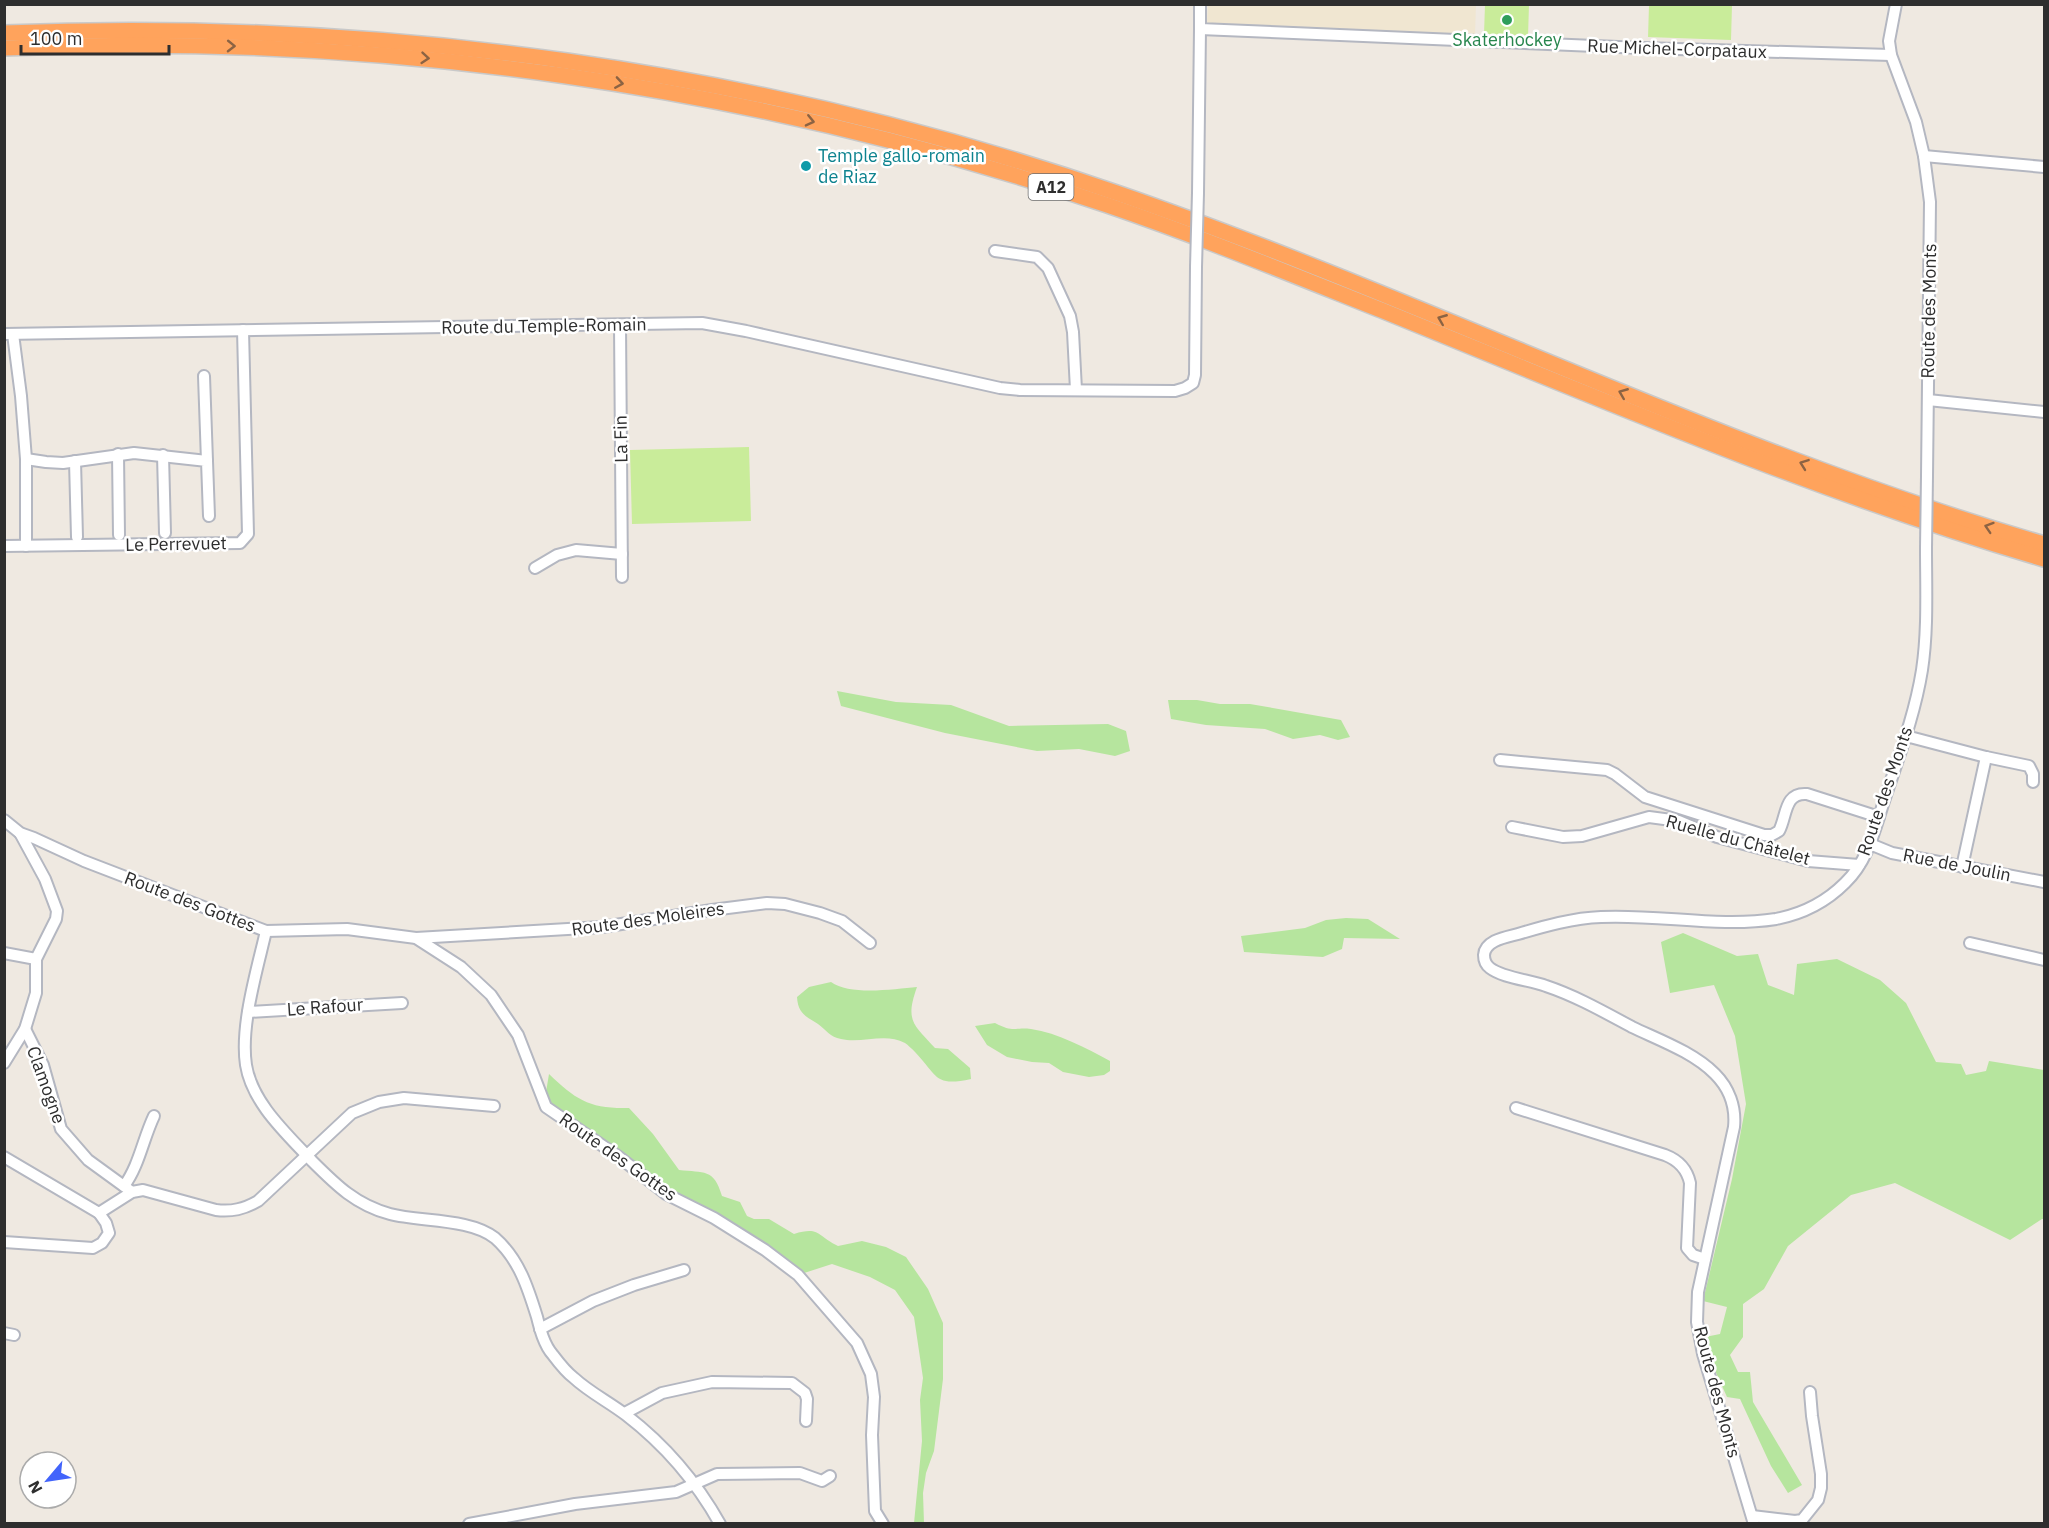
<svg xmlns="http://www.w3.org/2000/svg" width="2049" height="1528" font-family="'IBM Plex Sans',sans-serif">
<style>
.education{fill:#f0e6d1}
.green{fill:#b6e59e}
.pitch{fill:#c9ec9a}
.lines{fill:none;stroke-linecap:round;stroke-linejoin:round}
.minor-casing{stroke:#b4b7c1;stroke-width:14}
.highway-casing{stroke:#c9c9c9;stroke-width:18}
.minor{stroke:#fff;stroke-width:10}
.highway{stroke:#ffa35c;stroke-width:15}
.minor-bridge-casing{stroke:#b4b7c1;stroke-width:14;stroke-linecap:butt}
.minor-bridge{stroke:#fff;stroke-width:10}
.oneway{stroke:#8c6343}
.leisure-dot{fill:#2e9e5b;stroke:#fff;stroke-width:2}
.culture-dot{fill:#0f9aa8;stroke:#fff;stroke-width:2}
.labels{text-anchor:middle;stroke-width:5;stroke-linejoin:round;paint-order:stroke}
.shield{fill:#fff;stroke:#6d6d6d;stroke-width:1.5}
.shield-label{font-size:16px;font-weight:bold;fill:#2e2e2e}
.leisure-label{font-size:18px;fill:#27864d;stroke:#fff}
.street-label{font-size:18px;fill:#2e2e2e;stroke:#fff}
.culture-label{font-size:18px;fill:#0d838f;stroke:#fff;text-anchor:start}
</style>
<rect width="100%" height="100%" fill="#efe9e1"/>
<!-- education -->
<polygon class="education" points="1208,5 1476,5 1475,35 1207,23"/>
<!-- green -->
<g class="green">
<polygon points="837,691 896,702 951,705 1009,726 1108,724 1126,731 1130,751 1115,756 1079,749 1037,751 945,733 841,706"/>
<polygon points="1168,700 1197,700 1220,704 1250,704 1341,720 1350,737 1338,740 1320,735 1293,739 1265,729 1206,725 1171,719"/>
<polygon points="1346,918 1368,919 1400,939 1344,938 1342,949 1323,957 1244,952 1241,936 1305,928 1326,920"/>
<polygon points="1683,933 1737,956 1758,954 1768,985 1794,995 1797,964 1837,959 1880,980 1906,1003 1936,1062 1961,1064 1966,1075 1986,1071 1989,1061 2044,1070 2044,1219 2042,1219 2010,1240 1895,1183 1851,1195 1788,1246 1764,1289 1743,1304 1743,1337 1730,1355 1738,1372 1750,1372 1753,1402 1802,1485 1788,1493 1771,1466 1740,1399 1727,1397 1708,1355 1705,1337 1720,1334 1727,1307 1703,1301 1732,1179 1746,1104 1735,1036 1714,985 1670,993 1661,942"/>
<path d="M831 982C850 996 894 989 917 987 905 1021 913 1024 935 1048L948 1049 970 1068 971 1079C934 1087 938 1076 915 1052 912 1049 908 1045 905 1043 885 1032 862 1044 841 1039 830 1037 826 1030 818 1024 805 1016 798 1013 797 997L809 987Z"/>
<path d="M995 1023C1014 1033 1014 1027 1031 1029 1058 1033 1086 1048 1110 1061V1071L1104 1075 1089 1077 1063 1072 1049 1063 1032 1062 1007 1057 987 1045 975 1026Z"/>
<path d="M549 1074C576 1100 590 1109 629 1108L653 1134 679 1170C704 1173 714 1168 722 1196L740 1202 747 1216 754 1219H769L794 1234C820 1226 817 1236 838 1246L862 1241 886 1247 906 1257 928 1289 943 1323V1379L934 1451 926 1473 923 1493 924 1523H914L922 1441 920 1400 923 1378 914 1317 895 1290 870 1277 832 1264 798 1275 670 1196 547 1108 545 1098Z"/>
</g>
<!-- pitch -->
<g class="pitch">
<polygon points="1485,5 1529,5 1528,36 1484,34"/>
<polygon points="1649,5 1732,5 1731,40 1648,37"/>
<polygon points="749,447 751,521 632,524 630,450"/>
</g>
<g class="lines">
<!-- minor casing -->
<g class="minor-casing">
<g id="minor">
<polyline points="1200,4 1200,29 1642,48 1891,55"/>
<polyline points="1896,4 1889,41 1891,55 1916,122 1924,156 1930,202 1927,476"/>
<polyline points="1924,156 2044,167"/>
<polyline points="1198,193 1200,29"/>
<polyline points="995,251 1037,257 1048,268 1070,316 1073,332 1076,390"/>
<polyline points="620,325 622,577"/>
<polyline points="4,334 702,323 746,331 1000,388 1020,390 1175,391 1185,388 1193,383 1195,375 1196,267"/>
<polyline points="13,334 21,396 26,459 26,546"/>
<polyline points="204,376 207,461"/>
<polyline points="1928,400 2044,412"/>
<polyline points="118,454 119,535"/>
<polyline points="163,455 165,533"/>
<polyline points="26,459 46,462 63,463 134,453 207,461 209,516"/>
<polyline points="75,461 77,537"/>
<polyline points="4,546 240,543 248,534 243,330"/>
<polyline points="535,568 557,555 576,550 622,554"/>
<polyline points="1906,736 1986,757 2029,766 2033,774 2033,782"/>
<path d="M1500 760 1607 770 1615 774 1645 797 1764 835H1772L1779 831C1787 816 1784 792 1807 794L1879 817"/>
<polyline points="4,820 20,833 34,838 84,861 266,931 347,929 416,938 461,967 491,995 518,1035 546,1107 619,1157 666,1194 714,1218 765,1250 798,1275 857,1343 871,1374 874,1397 872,1435 875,1511 883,1524"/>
<polyline points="1512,827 1563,837 1582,836 1649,817 1679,821 1717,837 1808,861 1859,865"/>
<polyline points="1870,844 1892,853 2044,882"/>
<polyline points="1962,867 1986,757"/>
<path d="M266 931C257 970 240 1026 246 1065 252 1103 287 1134 312 1161 336 1185 356 1205 390 1214 420 1222 470 1218 495 1238 519 1259 528 1288 537 1317 540 1329 544 1345 553 1355 559 1363 566 1372 574 1378 589 1392 609 1402 626 1415 665 1445 696 1481 720 1524"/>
<polyline points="416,938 602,927 712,910 767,903 785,904 820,913 842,921 870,943"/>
<polyline points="1970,943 2044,960"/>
<polyline points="4,953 36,959"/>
<polyline points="248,1012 402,1003"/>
<polyline points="25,1029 43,1065 61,1129 88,1160 132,1192"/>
<polyline points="4,1063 25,1029 36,993 36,959 56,919 57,911 45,879 20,833"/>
<path d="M1516 1108 1665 1155C1678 1160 1687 1169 1690 1183L1687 1248 1693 1255 1705 1259"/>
<polyline points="4,1157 99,1213 106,1223 109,1233 102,1243 93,1248 4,1242"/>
<path d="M124 1186C139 1166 143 1139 154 1116"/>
<path d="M99 1213 132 1192 143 1190 216 1210C232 1212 244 1209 258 1201L352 1113 379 1102 404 1098 494 1106"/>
<polyline points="540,1329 593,1301 634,1285 684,1270"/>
<polyline points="4,1333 14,1335"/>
<polyline points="625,1413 662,1393 712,1382 792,1383 805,1393 807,1399 806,1421"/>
<polyline points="1752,1516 1795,1521 1802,1520 1818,1500 1821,1488 1821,1474 1812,1416 1810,1392"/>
<polyline points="469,1524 575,1504 676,1492 717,1474 800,1473 822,1481 830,1476"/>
<path d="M1754 1524 1703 1354 1697 1322 1698 1292 1734 1127C1736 1107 1729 1088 1715 1074 1693 1052 1659 1040 1632 1027 1604 1012 1576 996 1546 986 1530 980 1503 978 1490 968 1486 965 1484 960 1484 955 1485 940 1507 937 1518 934 1545 926 1573 918 1601 917 1659 914 1718 928 1776 919 1802 914 1826 902 1845 883 1869 860 1875 828 1885 798 1899 756 1915 714 1922 670 1928 630 1926 589 1926 548"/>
</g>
</g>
<!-- highway casing -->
<g class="highway-casing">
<g id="highway">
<path d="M4 33C382 18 760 70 1117 193 1430 301 1726 452 2044 544"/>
<path d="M4 48C379 32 752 85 1107 205 1201 237 1293 275 1386 312 1603 400 1819 493 2044 559"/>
</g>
</g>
<!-- minor -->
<use href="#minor" class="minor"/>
<!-- highway -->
<use href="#highway" class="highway"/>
<!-- minor-bridge casing -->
<g class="minor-bridge-casing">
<g id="minor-bridge">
<polyline points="1196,267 1198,193"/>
<polyline points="1926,548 1927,476"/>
</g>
</g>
<!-- minor-bridge -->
<use href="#minor-bridge" class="minor-bridge"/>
</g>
<!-- one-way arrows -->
<defs><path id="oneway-chevron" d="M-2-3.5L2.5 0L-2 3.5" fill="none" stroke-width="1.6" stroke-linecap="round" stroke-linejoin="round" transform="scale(1.5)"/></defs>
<g class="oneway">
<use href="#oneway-chevron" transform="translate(231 46) rotate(1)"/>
<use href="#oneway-chevron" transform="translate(425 58) rotate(5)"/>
<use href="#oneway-chevron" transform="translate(619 83) rotate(9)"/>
<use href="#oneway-chevron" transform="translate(810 121) rotate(13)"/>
<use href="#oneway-chevron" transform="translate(1442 319) rotate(-158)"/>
<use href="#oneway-chevron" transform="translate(1623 393) rotate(-158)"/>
<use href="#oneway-chevron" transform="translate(1804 464) rotate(-160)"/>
<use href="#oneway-chevron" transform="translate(1989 527) rotate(-162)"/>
</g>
<!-- markers -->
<circle class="leisure-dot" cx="1507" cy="20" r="6"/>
<circle class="culture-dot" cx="806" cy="166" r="6"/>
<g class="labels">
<!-- shield labels -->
<rect class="shield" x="1028.5" y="174" width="45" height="26" rx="4.5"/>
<g class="shield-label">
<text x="1051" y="193">A12</text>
</g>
<!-- leisure labels -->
<g class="leisure-label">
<text x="1507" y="46">Skaterhockey</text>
</g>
<!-- street labels -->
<g class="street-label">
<text transform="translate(1677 49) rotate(2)" y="6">Rue Michel-Corpataux</text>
<text transform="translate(1929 311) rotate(-89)" y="6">Route des Monts</text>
<text transform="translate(544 326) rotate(-1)" y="6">Route du Temple-Romain</text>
<text transform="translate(621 439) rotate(-91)" y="6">La Fin</text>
<text transform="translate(176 544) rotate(-1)" y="6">Le Perrevuet</text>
<text transform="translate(1885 791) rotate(-71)" y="6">Route des Monts</text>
<text transform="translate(1738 840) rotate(15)" y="6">Ruelle du Châtelet</text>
<text transform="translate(1957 865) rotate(11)" y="6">Rue de Joulin</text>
<text transform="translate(190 902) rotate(21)" y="6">Route des Gottes</text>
<text transform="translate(648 919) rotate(-8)" y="6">Route des Moleires</text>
<text transform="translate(325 1007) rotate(-4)" y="6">Le Rafour</text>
<text transform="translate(46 1085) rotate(70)" y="6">Clamogne</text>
<text transform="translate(618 1157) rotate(35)" y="6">Route des Gottes</text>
<text transform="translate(1717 1392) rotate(75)" y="6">Route des Monts</text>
</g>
<!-- culture labels -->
<g class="culture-label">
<text x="818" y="162">Temple gallo-romain<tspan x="818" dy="21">de Riaz</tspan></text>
</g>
</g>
<!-- border -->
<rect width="2049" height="1528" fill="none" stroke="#2e2e2e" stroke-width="12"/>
<!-- north arrow -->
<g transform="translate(48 1480) rotate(241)"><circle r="28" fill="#ffffff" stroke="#ababab" stroke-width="1.5"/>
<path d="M0-4.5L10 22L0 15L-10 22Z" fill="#4264fb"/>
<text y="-9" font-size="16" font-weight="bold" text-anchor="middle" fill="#2e2e2e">N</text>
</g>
<!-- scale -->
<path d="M21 45v9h148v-9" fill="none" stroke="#2e2e2e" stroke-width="3"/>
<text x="30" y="45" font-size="18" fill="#2e2e2e" stroke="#ffffff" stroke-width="4.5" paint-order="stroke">100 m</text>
</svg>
